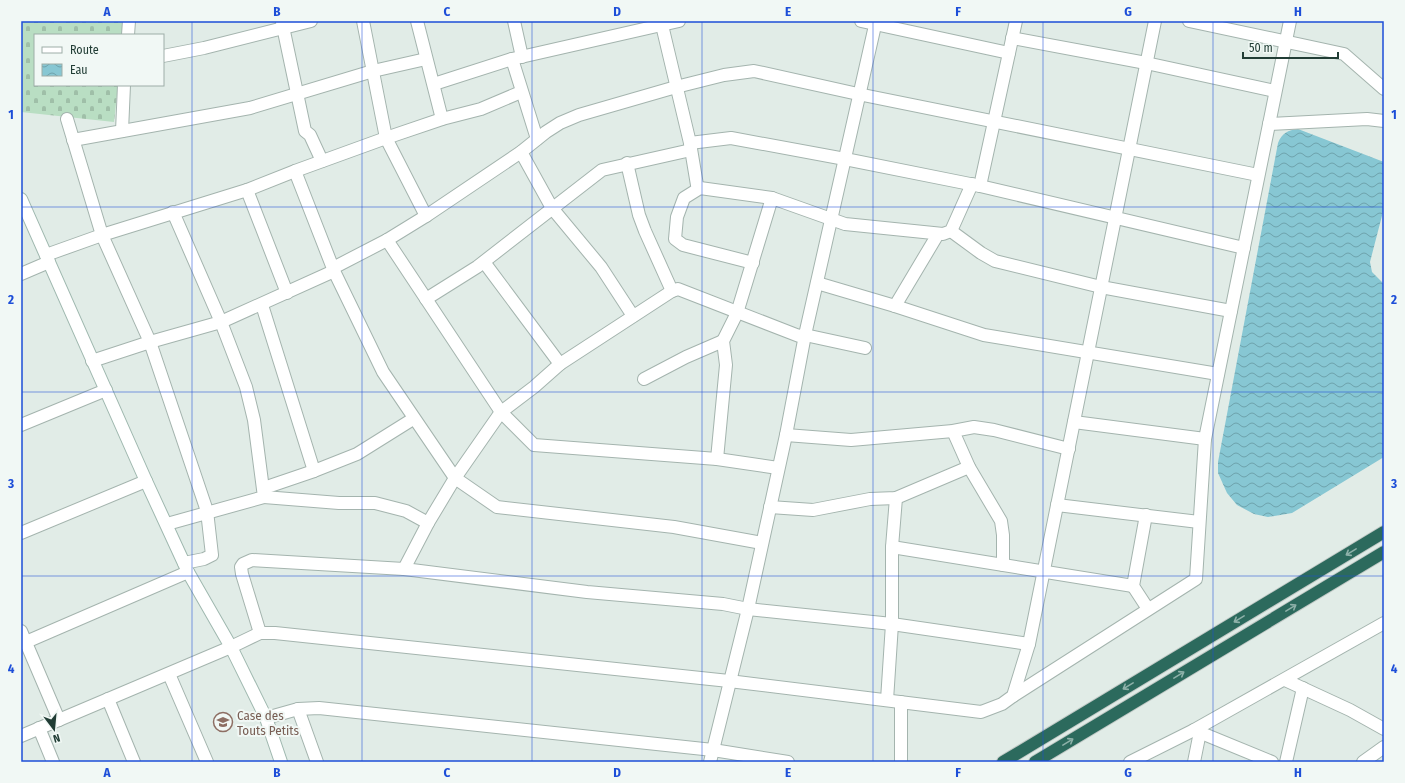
<svg xmlns="http://www.w3.org/2000/svg" width="1405" height="783" font-family="'Fira Sans Condensed',sans-serif">
<style>
.cemetery{fill:url(#cemetery-stones)}
.water{fill:url(#water-waves)}
.lines{fill:none;stroke-linecap:round;stroke-linejoin:round}
.street-casing{stroke:#a4b4ae;stroke-width:14}
.secondary-casing{stroke:#9fb8af;stroke-width:14}
.highway-casing{stroke:#c1c9c6;stroke-width:14}
.street{stroke:#fff;stroke-width:12}
.secondary{stroke:#fff;stroke-width:12}
.highway{stroke:#2c6a5d;stroke-width:12}
.oneway{stroke:#8eb1a9}
.grid{fill:none;stroke:#1d4ed8;stroke-width:1;stroke-opacity:0.55}
.labels{text-anchor:middle;stroke-width:4;stroke-linejoin:round;paint-order:stroke}
.education-label{font-size:13px;fill:#785e54;stroke:#f1f8f5;text-anchor:start}
.neatline{fill:none;stroke:#1d4ed8;stroke-width:1.5}
.grid-label{font-size:13px;text-anchor:middle;font-weight:bold;fill:#1d4ed8}
</style>
<defs>
<pattern id="cemetery-stones" width="16" height="16" patternUnits="userSpaceOnUse"><rect width="16" height="16" fill="#b9dec3"/><path d="M2 7V4a2 2 0 0 1 4 0v3zM10 15v-3a2 2 0 0 1 4 0v3z" fill="#9fbfa8"/></pattern>
<pattern id="water-waves" width="16" height="10" patternUnits="userSpaceOnUse"><rect width="16" height="10" fill="#87c7d3"/><path d="M0 5q4-4 8 0t8 0" fill="none" stroke="#6ea3ac"/></pattern>
</defs>
<rect width="100%" height="100%" fill="#e1ece7"/>
<!-- cemetery -->
<polygon class="cemetery" points="21,21 124,21 123,35 35,35 35,85 118,85 114,122 21,112"/>
<!-- water -->
<path class="water" d="M1298 129 1384 162V208L1370 262 1372 272 1384 284V457L1292 513 1268 517 1254 514 1237 505 1227 493 1218 473V462L1278 143C1282 133 1288 130 1298 129Z"/>
<g class="lines">
<!-- street casing -->
<g class="street-casing">
<g id="street">
<polyline points="363,21 386,138 426,216"/>
<polyline points="417,21 442,119"/>
<polyline points="514,21 522,57"/>
<polyline points="661,21 690,143 697,185 700,188"/>
<polyline points="861,21 1009,53"/>
<polyline points="1189,21 1344,54 1384,89"/>
<polyline points="282,22 305,131 310,135 322,161"/>
<polyline points="128,35 129,21"/>
<polyline points="1012,38 1146,63 1275,91"/>
<polyline points="163,56 204,48 311,21"/>
<polyline points="512,59 537,139"/>
<polyline points="434,84 512,59 679,21"/>
<polyline points="67,119 102,235 150,342 207,511 212,555 204,559 184,563"/>
<polyline points="1269,124 1367,119 1384,121"/>
<polyline points="122,131 124,85"/>
<polyline points="73,140 250,108 373,71 426,59"/>
<polyline points="690,143 731,138 845,159 980,186 1244,248"/>
<polyline points="521,152 552,208 601,267 633,316"/>
<polyline points="627,163 639,215 645,231 672,291"/>
<polyline points="295,171 334,271 383,372 455,478 497,507 674,527 762,543"/>
<polyline points="980,186 1016,21"/>
<polyline points="247,190 287,293"/>
<polyline points="951,231 981,253 995,261 1101,287 1231,311"/>
<polyline points="387,240 501,412 534,445 717,459 778,468"/>
<polyline points="46,255 102,235 247,190 295,171 386,138 442,119 481,109 521,92"/>
<polyline points="484,262 560,364"/>
<polyline points="753,263 683,245 675,239 677,217 684,198 700,188 772,198 845,224 943,234 951,231 972,184"/>
<polyline points="333,268 387,240 426,216 521,152 546,132 560,123 579,115 676,87 724,75 754,71 858,94 1258,175"/>
<polyline points="21,274 49,262"/>
<polyline points="817,283 895,306 984,335 1218,374"/>
<polyline points="426,299 477,267 602,170 691,150"/>
<polyline points="262,305 314,471"/>
<polyline points="895,306 938,234"/>
<polyline points="92,361 150,342 221,322 334,271"/>
<polyline points="644,379 686,357 723,341"/>
<polyline points="1074,422 1205,439"/>
<polyline points="21,425 106,390"/>
<polyline points="953,431 969,467 1001,521 1003,535 1003,565"/>
<polyline points="786,435 851,440 953,431 974,427 994,430 1069,449"/>
<polyline points="717,459 726,365 723,341 737,313 772,198"/>
<polyline points="264,488 314,471 357,454 413,419"/>
<polyline points="264,497 339,503 375,503 406,511 428,523"/>
<polyline points="1057,505 1199,522"/>
<polyline points="770,507 813,510 870,499 896,498 969,467"/>
<polyline points="1146,515 1133,586 1148,609"/>
<polyline points="167,524 264,497 254,420 246,387 221,322 173,212"/>
<polyline points="21,533 146,481"/>
<polyline points="892,547 1133,586"/>
<polyline points="404,569 428,523 455,478 501,412 534,387 560,364 672,291 678,289 799,336 805,335 865,348"/>
<polyline points="21,631 59,720"/>
<polyline points="260,633 242,574 241,567 243,564 252,560 404,569 587,592 723,604 748,609 892,624 1029,644"/>
<polyline points="26,642 188,572"/>
<polyline points="169,674 207,762"/>
<polyline points="1285,680 1350,710 1384,729"/>
<polyline points="1013,696 1196,579 1205,439 1290,21"/>
<polyline points="108,699 134,762"/>
<polyline points="887,700 892,624 892,547 896,498"/>
<polyline points="901,702 901,762"/>
<polyline points="298,709 317,762"/>
<polyline points="266,718 298,709 319,708 713,750 788,762"/>
<polyline points="39,728 53,762"/>
<polyline points="1194,730 1272,762"/>
<polyline points="21,736 231,647 260,633 275,633 729,681 981,712 1002,704 1013,696 1029,644 1155,21"/>
<polyline points="710,762 748,609 786,435 805,335 876,21"/>
<polyline points="1130,762 1194,730 1384,623"/>
<polyline points="1194,762 1200,732"/>
<polyline points="1286,762 1303,688"/>
<polyline points="1363,762 1384,747"/>
</g>
</g>
<!-- secondary casing -->
<g class="secondary-casing">
<polyline id="secondary" points="21,199 146,481 188,572 231,647 266,718 281,762"/>
</g>
<!-- highway casing -->
<g class="highway-casing">
<g id="highway">
<polyline points="1003,762 1384,532"/>
<polyline points="1035,762 1384,552"/>
</g>
</g>
<!-- street -->
<use href="#street" class="street"/>
<!-- secondary -->
<use href="#secondary" class="secondary"/>
<!-- highway -->
<use href="#highway" class="highway"/>
</g>
<!-- one-way arrows -->
<defs><path id="oneway-shaft" d="M-6 0H5M1.5-3L5.5 0L1.5 3" fill="none" stroke-width="1.6" stroke-linecap="round" stroke-linejoin="round"/></defs>
<g class="oneway">
<use href="#oneway-shaft" transform="translate(1351 552) rotate(149)"/>
<use href="#oneway-shaft" transform="translate(1291 608) rotate(-31)"/>
<use href="#oneway-shaft" transform="translate(1239 619) rotate(149)"/>
<use href="#oneway-shaft" transform="translate(1179 675) rotate(-31)"/>
<use href="#oneway-shaft" transform="translate(1128 686) rotate(149)"/>
<use href="#oneway-shaft" transform="translate(1068 742) rotate(-31)"/>
</g>
<!-- grid -->
<path class="grid" d="M192 21V762M362 21V762M532 21V762M702 21V762M873 21V762M1043 21V762M1213 21V762M21 207H1384M21 392H1384M21 576H1384"/>
<!-- icons -->
<defs>
<g id="school-ring" transform="scale(1)"><circle r="9.5" fill="#f1f8f5" stroke="#8d6e63" stroke-width="1.5"/><path d="M0-5L7-2L0 1L-7-2ZM-4 1L0 2.5L4 1V4Q0 6-4 4Z" fill="#8d6e63"/></g>
</defs>
<g fill-rule="evenodd">
<use href="#school-ring" x="223" y="722"/>
</g>
<g class="labels">
<!-- education labels -->
<g class="education-label">
<text x="237" y="720">Case des<tspan x="237" dy="15">Touts Petits</tspan></text>
</g>
</g>
<!-- border -->
<rect width="1405" height="783" fill="none" stroke="#f1f8f5" stroke-width="44"/>
<!-- legend -->
<rect x="34" y="34" width="130" height="52" fill="#f1f8f5" stroke="#9eada8"/>
<rect x="42" y="47" width="20" height="6" fill="#ffffff" stroke="#9eada8"/>
<text x="70" y="54" font-size="12" fill="#213d35">Route</text>
<rect x="42" y="64" width="20" height="12" fill="url(#water-waves)" stroke="#9eada8"/>
<text x="70" y="74" font-size="12" fill="#213d35">Eau</text>
<!-- north arrow -->
<g transform="translate(54 729) rotate(164)" stroke="#f1f8f5" stroke-width="3" paint-order="stroke">
<path d="M0-3L7 15L0 10L-7 15Z" fill="#213d35"/>
<text y="-6" font-size="11" font-weight="bold" text-anchor="middle" fill="#213d35">N</text>
</g>
<!-- scale -->
<path d="M1243 52v6h95v-6" fill="none" stroke="#213d35" stroke-width="2"/>
<text x="1249" y="52" font-size="12" fill="#213d35" stroke="#f1f8f5" stroke-width="3" paint-order="stroke">50 m</text>
<rect x="22" y="22" width="1361" height="739" class="neatline"/>
<g class="grid-label">
<text x="107" y="16">A</text>
<text x="277" y="16">B</text>
<text x="447" y="16">C</text>
<text x="617" y="16">D</text>
<text x="788" y="16">E</text>
<text x="958" y="16">F</text>
<text x="1128" y="16">G</text>
<text x="1298" y="16">H</text>
<text x="11" y="119">1</text>
<text x="1394" y="119">1</text>
<text x="11" y="304">2</text>
<text x="1394" y="304">2</text>
<text x="11" y="488">3</text>
<text x="1394" y="488">3</text>
<text x="11" y="673">4</text>
<text x="1394" y="673">4</text>
<text x="107" y="777">A</text>
<text x="277" y="777">B</text>
<text x="447" y="777">C</text>
<text x="617" y="777">D</text>
<text x="788" y="777">E</text>
<text x="958" y="777">F</text>
<text x="1128" y="777">G</text>
<text x="1298" y="777">H</text>
</g>
</svg>
